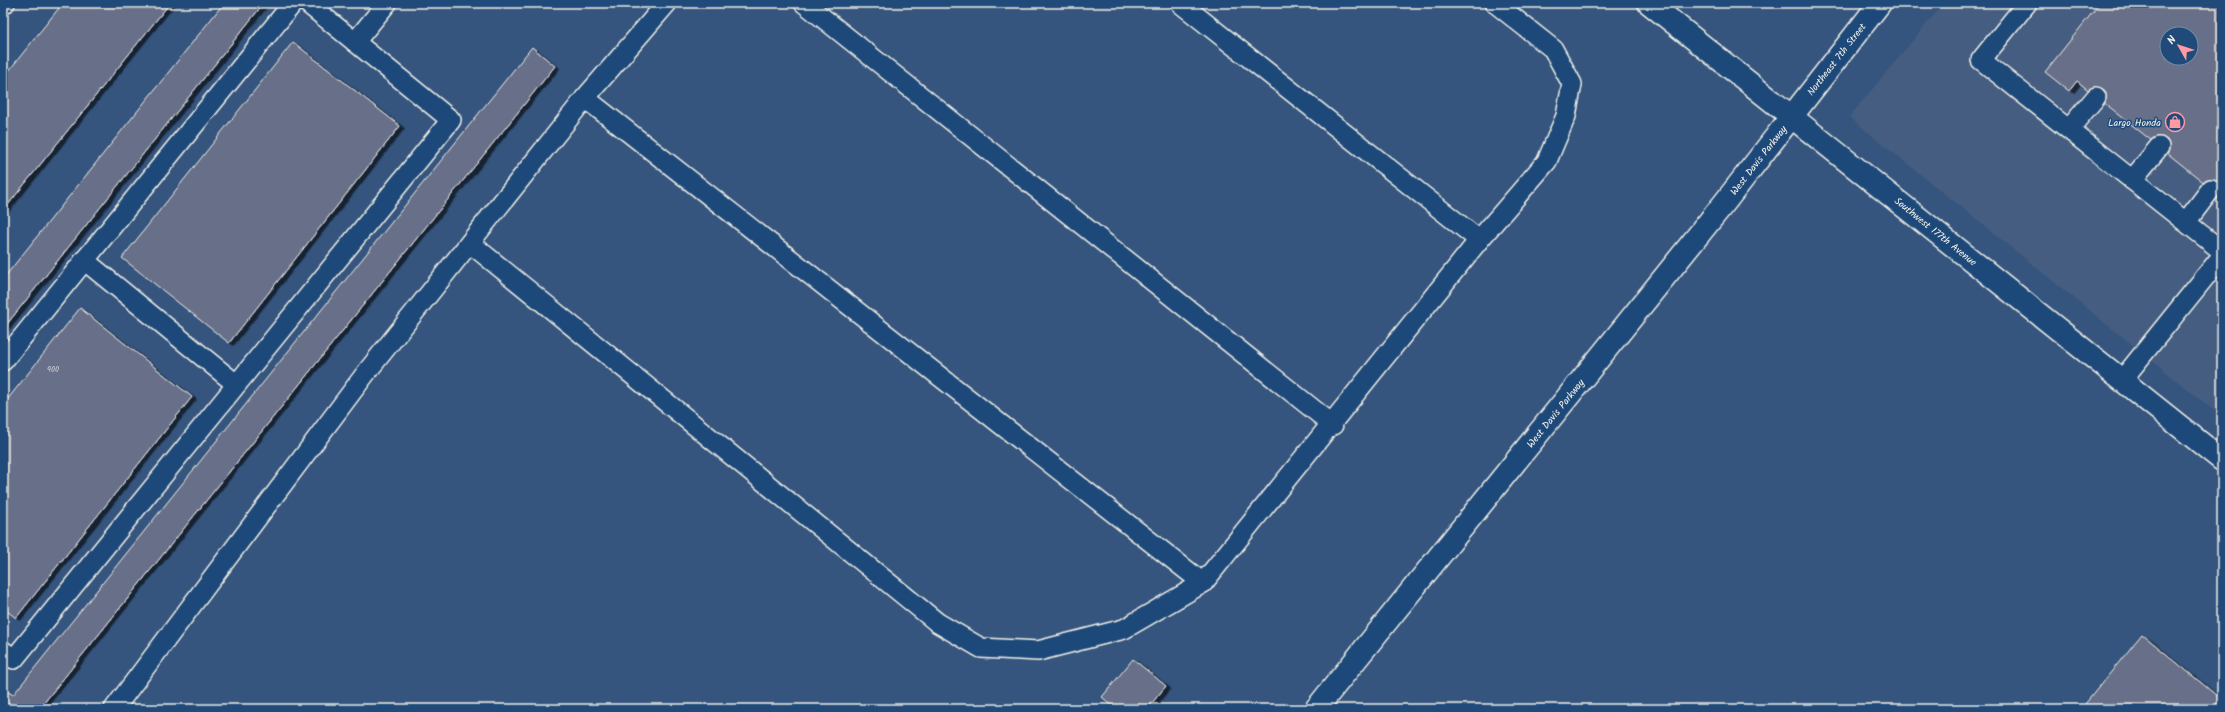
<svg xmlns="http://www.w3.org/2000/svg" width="2225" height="712" font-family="Kalam,sans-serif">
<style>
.built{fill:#445d81;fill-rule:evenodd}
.building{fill:#676f89;stroke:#f4f1e8;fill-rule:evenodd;filter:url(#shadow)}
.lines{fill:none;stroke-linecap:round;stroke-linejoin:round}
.lane-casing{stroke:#f4f1e8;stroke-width:22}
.secondary-casing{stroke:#f4f1e8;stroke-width:25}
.lane{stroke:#1f4a7a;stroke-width:19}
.secondary{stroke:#1f4a7a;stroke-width:22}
.labels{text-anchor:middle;stroke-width:3;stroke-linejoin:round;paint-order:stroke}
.number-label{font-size:8px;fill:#d1d0d0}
.street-label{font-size:10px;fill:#f4f1e8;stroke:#1f4a7a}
.poi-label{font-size:10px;fill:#f4f1e8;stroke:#1f4a7a;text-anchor:end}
</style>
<defs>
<filter id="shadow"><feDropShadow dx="4.5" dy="2.5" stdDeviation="0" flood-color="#0009"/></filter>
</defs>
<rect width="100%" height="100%" fill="#35557e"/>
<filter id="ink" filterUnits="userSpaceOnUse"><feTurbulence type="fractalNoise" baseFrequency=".025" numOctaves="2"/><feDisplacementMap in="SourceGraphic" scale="8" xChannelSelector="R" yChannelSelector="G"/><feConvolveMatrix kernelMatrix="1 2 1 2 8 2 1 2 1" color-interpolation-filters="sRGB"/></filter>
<g filter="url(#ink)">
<!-- built -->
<path class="built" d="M1944 3H2222V417L1849 117ZM2167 34H2191V58H2167Z"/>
<!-- building -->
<g class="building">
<polygon points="63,3 170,3 3,211 3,78"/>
<polygon points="224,3 264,3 3,329 3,279"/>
<path d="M2100 3H2222V197L2077 81 2069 91 2045 72ZM2167 34H2191V58H2167Z"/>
<polygon points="293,42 400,126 229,343 122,258"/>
<polygon points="532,47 555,66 39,709 3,709 3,688 13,695"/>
<polygon points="80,308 192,397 16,618 3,608 3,405"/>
<polygon points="2142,634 2222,700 2222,709 2081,709"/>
<polygon points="1133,659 1166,686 1147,709 1116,709 1102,697"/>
</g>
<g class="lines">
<!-- lane casing -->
<g class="lane-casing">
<g id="lane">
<polyline points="804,3 1333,425"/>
<polyline points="1180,3 1479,240"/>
<polyline points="2027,3 1981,60 2222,251"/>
<polyline points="3,5 5,3"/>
<polyline points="355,42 387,3"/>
<polyline points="585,98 1203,583"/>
<polyline points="2069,129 2096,97"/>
<polyline points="2132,180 2159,147"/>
<polyline points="2186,222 2211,189"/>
<polyline points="470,243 938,623 981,648 1038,651 1124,629 1203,583 1479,240 1547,161 1566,116 1572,84 1553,49 1495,3"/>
<polyline points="84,260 236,384"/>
<polyline points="3,361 293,3"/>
<polyline points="2122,380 2222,256"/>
<polyline points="3,651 14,659 451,120 307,3"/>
<polyline points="114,709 366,373 585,98 667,3"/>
</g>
</g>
<!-- secondary casing -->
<g class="secondary-casing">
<g id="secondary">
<polyline points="1649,3 2222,460"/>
<polyline points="1316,709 1725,202 1880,3"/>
</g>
</g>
<!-- lane -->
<use href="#lane" class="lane"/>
<!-- secondary -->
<use href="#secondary" class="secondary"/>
</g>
</g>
<!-- icons -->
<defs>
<g id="shop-ring" transform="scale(1)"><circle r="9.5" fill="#1f4a7a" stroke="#ff9aa2" stroke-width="1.5"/><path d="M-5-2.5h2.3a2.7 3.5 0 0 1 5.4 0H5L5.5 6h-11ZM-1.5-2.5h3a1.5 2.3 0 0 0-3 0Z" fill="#ff9aa2"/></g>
</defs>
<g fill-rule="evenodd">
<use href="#shop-ring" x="2175" y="122"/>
</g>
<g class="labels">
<!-- number labels -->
<g class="number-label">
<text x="53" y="372">900</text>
</g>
<!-- street labels -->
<g class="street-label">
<text transform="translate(1836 59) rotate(-52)" y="4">Northeast 7th Street</text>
<text transform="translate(1758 160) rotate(-52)" y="4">West Davis Parkway</text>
<text transform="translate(1936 231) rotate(39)" y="4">Southwest 177th Avenue</text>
<text transform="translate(1555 413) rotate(-51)" y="4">West Davis Parkway</text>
</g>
<!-- poi labels -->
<g class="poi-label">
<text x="2161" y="126">Largo Honda</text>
</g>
</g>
<!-- margin -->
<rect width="2225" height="712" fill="none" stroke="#1f4a7a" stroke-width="16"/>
<rect x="8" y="8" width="2209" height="696" fill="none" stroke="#f4f1e8" stroke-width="1.5" filter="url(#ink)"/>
<!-- north arrow -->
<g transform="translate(2179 46) rotate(309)"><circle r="19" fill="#1f4a7a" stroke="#748da6"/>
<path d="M0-3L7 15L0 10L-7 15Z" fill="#ff9aa2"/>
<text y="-6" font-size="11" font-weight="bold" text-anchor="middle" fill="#f4f1e8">N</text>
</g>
</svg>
